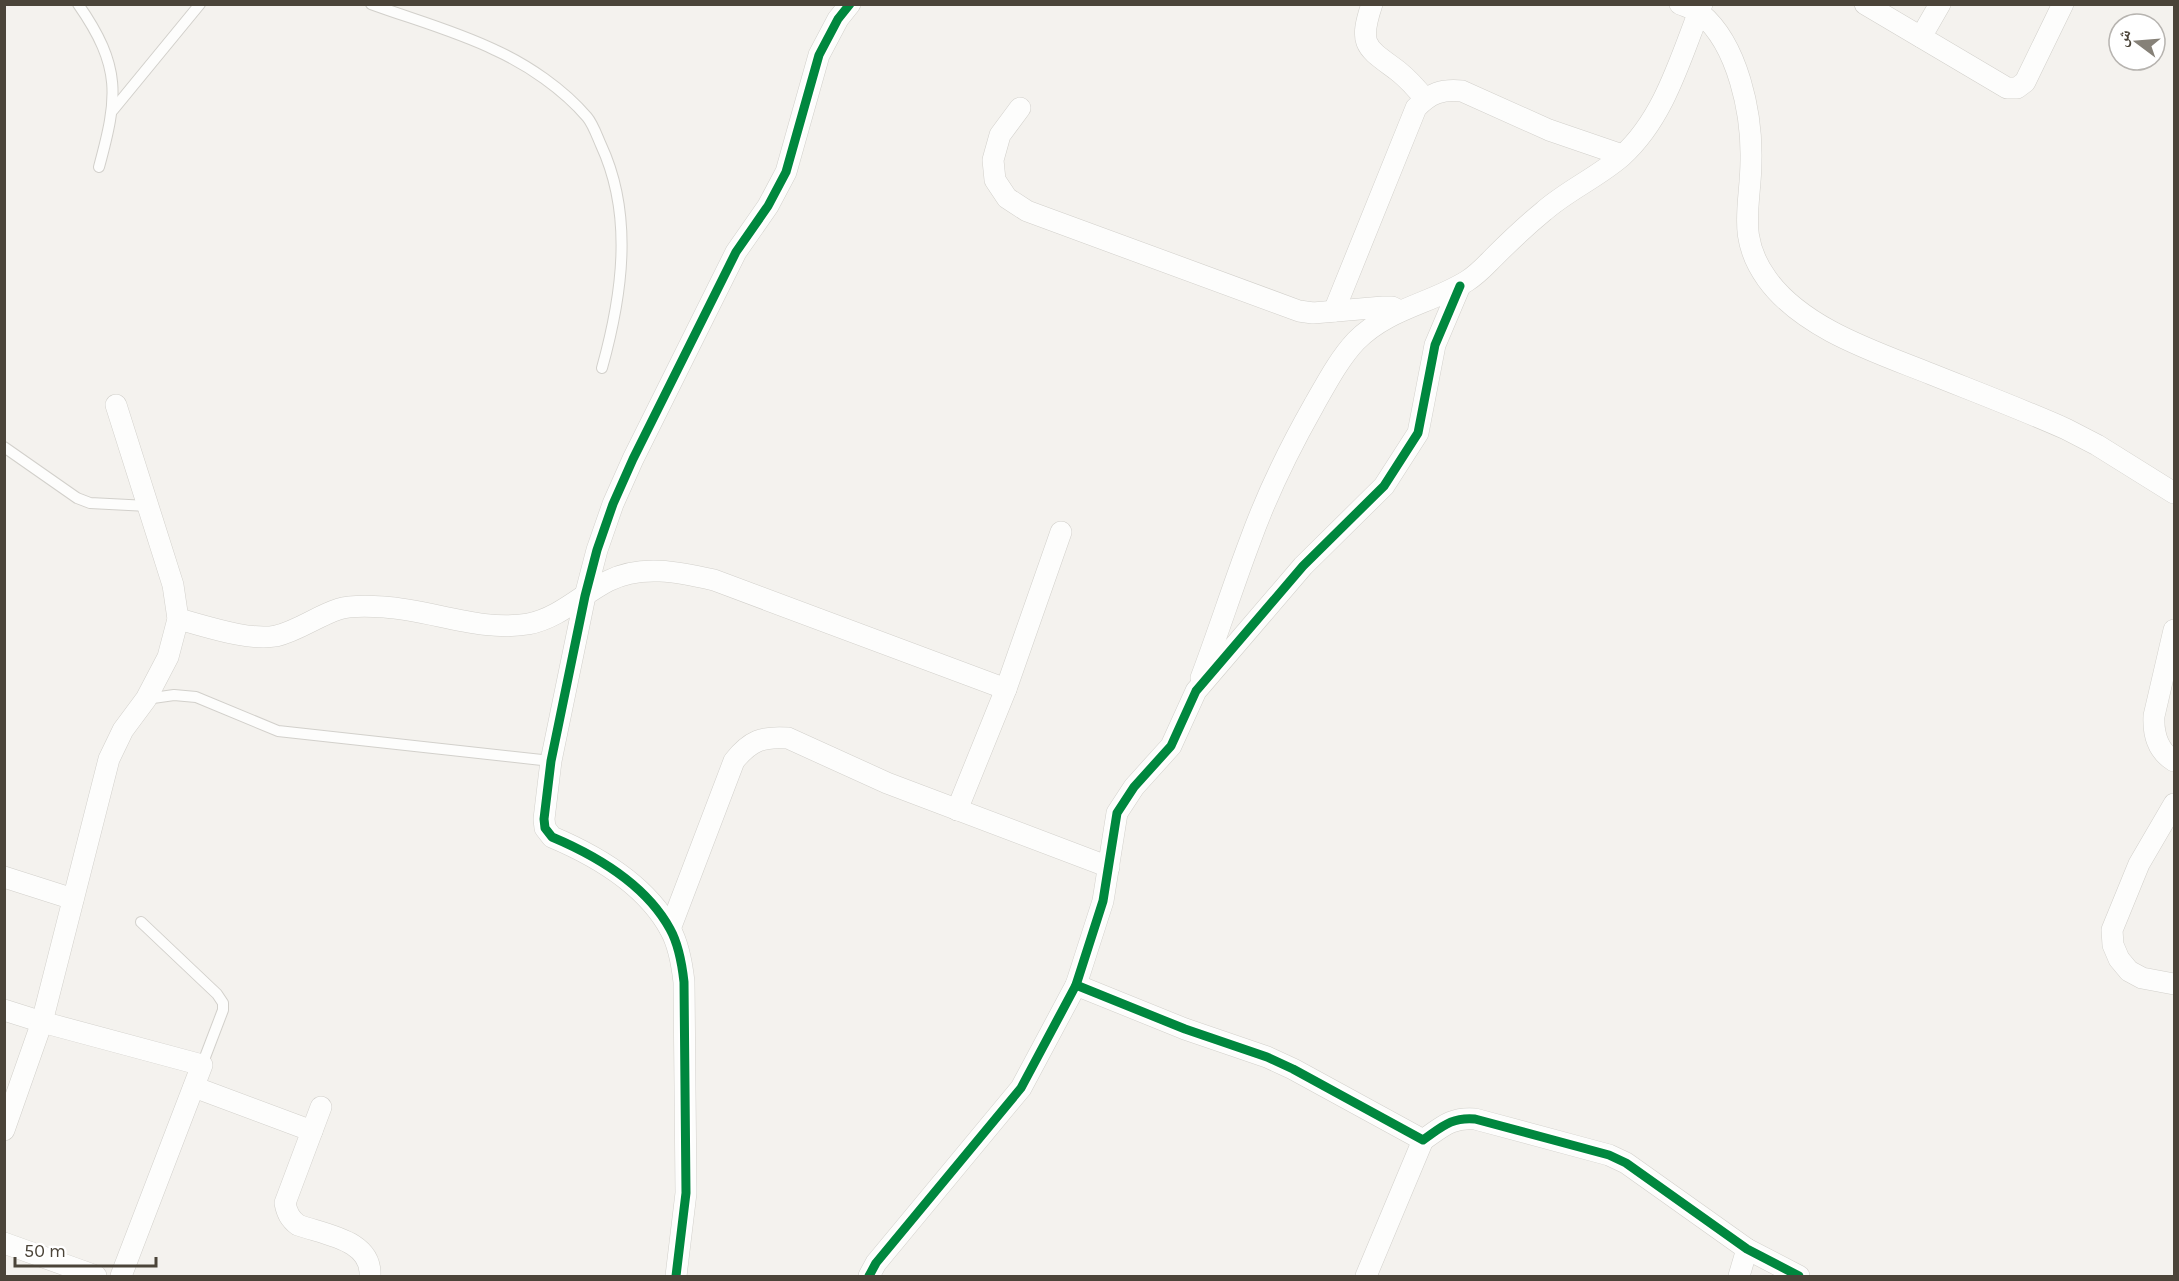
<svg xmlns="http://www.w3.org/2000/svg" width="2179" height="1281" font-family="Karla,'Noto Naskh Arabic',sans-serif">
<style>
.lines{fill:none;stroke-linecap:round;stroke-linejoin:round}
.lane-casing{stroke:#d2d0cb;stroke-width:12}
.street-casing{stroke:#d2d0cb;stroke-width:22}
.lane{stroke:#fdfdfc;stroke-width:10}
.street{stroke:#fdfdfc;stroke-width:21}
.cycleway-casing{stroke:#fff;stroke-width:13}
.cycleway{stroke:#00873e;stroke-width:9}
</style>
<rect width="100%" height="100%" fill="#f4f2ee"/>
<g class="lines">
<!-- lane casing -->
<g class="lane-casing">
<g id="lane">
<path d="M78 4C122 67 118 97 99 167"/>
<path d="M371 4C412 19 456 31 495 50 528 65 563 89 587 117 593 124 597 136 601 145 634 216 622 296 602 368"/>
<polyline points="113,110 200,4"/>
<polyline points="4,447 77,498 90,503 148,506"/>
<polyline points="146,699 174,695 196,697 278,731 551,761"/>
<polyline points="141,922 217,994 223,1003 223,1010 202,1065"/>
</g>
</g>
<!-- street casing -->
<g class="street-casing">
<g id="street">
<path d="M1372 4C1358 46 1366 47 1398 71 1408 79 1417 89 1425 99"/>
<path d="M1680 4C1687 7 1695 9 1701 14 1738 45 1752 113 1751 160 1751 206 1736 236 1767 279 1803 329 1876 352 1931 374 1976 392 2021 409 2066 429L2097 445 2174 493"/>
<polyline points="1865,4 2007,88 2017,88 2025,82 2063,4"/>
<polyline points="1921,37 1940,4"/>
<polyline points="1020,108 1000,135 993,160 995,180 1007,198 1027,211 1299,311 1313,313 1383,307 1392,307 1400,311"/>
<path d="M1334 311 1416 108C1430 93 1442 89 1462 91L1549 130 1622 155"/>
<path d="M178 619C206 626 247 641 276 636 298 631 317 616 339 609 352 605 370 606 384 607 432 610 480 632 528 624 559 618 581 595 608 581 641 564 679 572 714 580L1006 689"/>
<path d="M2174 630 2154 716C2153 735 2158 751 2174 761"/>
<path d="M1201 678C1218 633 1233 586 1250 541 1267 494 1289 449 1314 405 1326 384 1339 359 1356 341 1389 308 1430 304 1467 281 1478 274 1485 266 1494 257 1510 241 1527 225 1544 211 1568 190 1598 177 1622 156 1665 117 1681 56 1702 4"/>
<polyline points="2174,804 2139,864 2112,930 2113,945 2119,959 2129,971 2142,978 2174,984"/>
<polyline points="957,810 1006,689 1061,532"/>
<polyline points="4,877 73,899"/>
<path d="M670 929 734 761C750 741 762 736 788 738L887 783 1109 867"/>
<path d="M1076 985 1185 1029 1267 1057 1293 1069 1423 1140C1442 1127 1451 1117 1475 1119L1609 1155 1626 1163 1747 1249 1799 1276"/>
<polyline points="4,1010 42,1022 202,1065 121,1276"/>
<polyline points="194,1087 312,1131"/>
<path d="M321 1107 285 1203C287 1213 290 1219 298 1225 326 1235 372 1240 370 1276"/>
<polyline points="4,1130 42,1022 109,759 123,730 146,699 168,657 178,619 173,585 116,405"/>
<polyline points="4,1243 96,1276"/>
<path d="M676 1276 686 1193 684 982C682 964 679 945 670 929 646 885 597 856 552 837L545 828 544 819 551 761 585 596 597 550 613 504 633 459 736 252 768 206 786 172 819 55 838 19 850 4"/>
<polyline points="869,1276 876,1263 1021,1088 1076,985 1103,901 1117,813 1134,787 1171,746 1196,691 1303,566 1384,486 1418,433 1435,345 1460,286"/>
<polyline points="1366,1276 1423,1140"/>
<polyline points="1739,1276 1747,1249"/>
</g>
</g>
<!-- lane -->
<use href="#lane" class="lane"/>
<!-- street -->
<use href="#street" class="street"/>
<!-- cycleway casing -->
<g class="cycleway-casing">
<g id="cycleway">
<path d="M1076 985 1185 1029 1267 1057 1293 1069 1423 1140C1442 1127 1451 1117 1475 1119L1609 1155 1626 1163 1747 1249 1799 1276"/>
<path d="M676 1276 686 1193 684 982C682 964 679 945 670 929 646 885 597 856 552 837L545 828 544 819 551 761 585 596 597 550 613 504 633 459 736 252 768 206 786 172 819 55 838 19 850 4"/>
<polyline points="869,1276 876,1263 1021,1088 1076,985 1103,901 1117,813 1134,787 1171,746 1196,691 1303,566 1384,486 1418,433 1435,345 1460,286"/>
</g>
</g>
<!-- cycleway -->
<use href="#cycleway" class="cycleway"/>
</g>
<!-- border -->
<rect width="2179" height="1281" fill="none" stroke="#4b4439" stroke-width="12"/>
<!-- north arrow -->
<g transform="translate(2137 42) rotate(286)"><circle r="28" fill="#ffffff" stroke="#b7b4b0" stroke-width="1.5"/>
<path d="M0-4.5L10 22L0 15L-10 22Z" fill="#868178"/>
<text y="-9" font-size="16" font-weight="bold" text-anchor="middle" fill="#4b4439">ش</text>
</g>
<!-- scale -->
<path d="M15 1257v9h141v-9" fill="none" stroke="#4b4439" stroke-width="3"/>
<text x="24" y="1257" font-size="18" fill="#4b4439" stroke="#ffffff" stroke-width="4.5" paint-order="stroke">50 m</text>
</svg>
